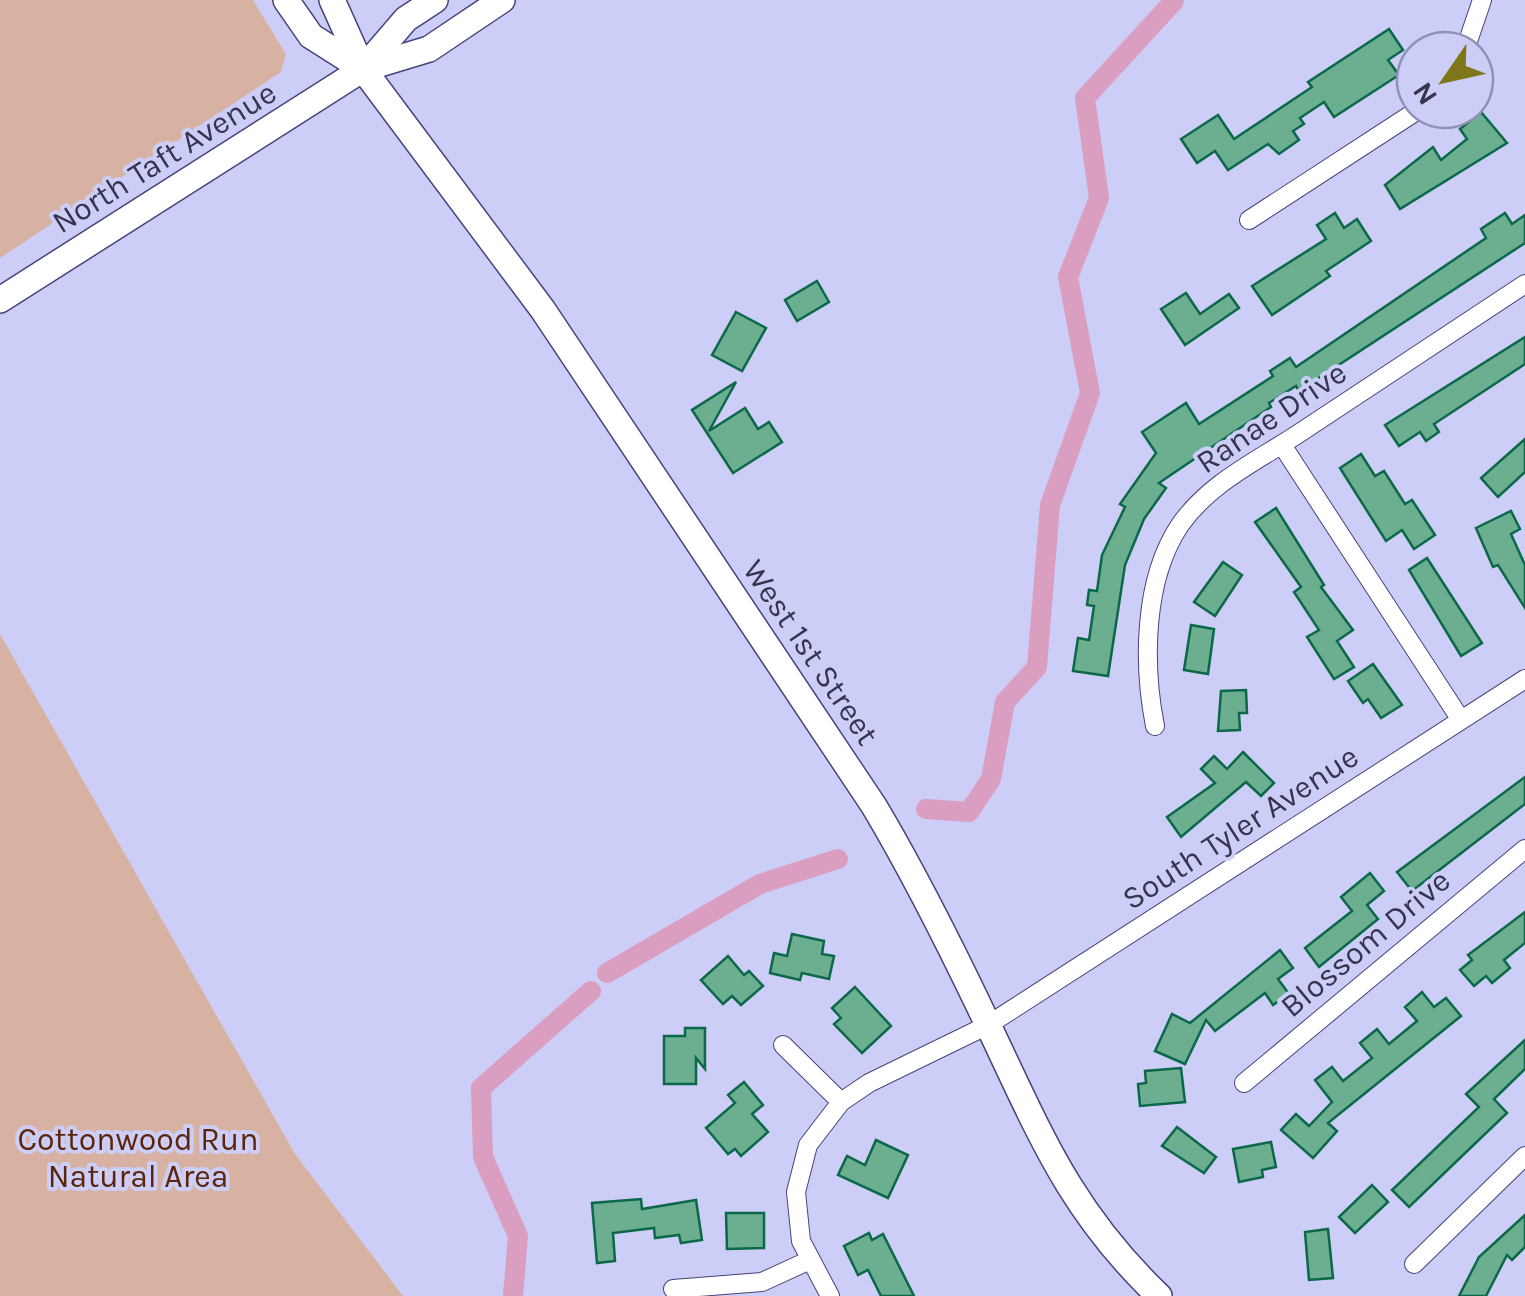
<svg xmlns="http://www.w3.org/2000/svg" width="1525" height="1296" font-family="Karla,sans-serif">
<style>
.green{fill:#d7b1a1}
.lines{fill:none;stroke-linecap:round;stroke-linejoin:round}
.canal{stroke:#d99ec0;stroke-width:20}
.building{fill:#6bae90;stroke:#0b6849;stroke-width:2.5}
.minor-casing{stroke:#46437d;stroke-width:20}
.secondary-casing{stroke:#46437d;stroke-width:28}
.minor{stroke:#fff;stroke-width:18}
.secondary{stroke:#fff;stroke-width:25}
.labels{text-anchor:middle;stroke-width:8;stroke-linejoin:round;paint-order:stroke}
.street-label{font-size:32px;fill:#353550;stroke:#cdcef8}
.park-label{font-size:32px;fill:#5c2408;stroke:#cdcef8}
</style>
<rect width="100%" height="100%" fill="#cdcef8"/>
<!-- green -->
<g class="green">
<polygon points="0,0 253,0 286,54 281,72 0,258"/>
<polygon points="0,634 295,1154 403,1296 0,1296"/>
</g>
<g class="lines">
<!-- canal -->
<g class="canal">
<polyline points="926,809 969,812 991,779 1005,702 1037,667 1050,505 1090,393 1068,277 1099,198 1085,98 1174,1"/>
<polyline points="607,973 760,884 838,859"/>
<polyline points="513,1296 518,1236 483,1157 481,1088 591,991"/>
</g>
</g>
<!-- building -->
<g class="building">
<polygon points="1389,29 1403,50 1388,60 1399,75 1334,117 1324,102 1300,118 1304,124 1293,131 1299,140 1279,154 1268,144 1228,170 1215,151 1197,163 1181,139 1218,115 1234,139 1312,87 1308,82"/>
<polygon points="1481,112 1507,143 1400,209 1385,185 1433,147 1441,160 1467,139 1460,129"/>
<polygon points="1335,213 1344,228 1357,219 1371,241 1326,271 1330,276 1272,315 1252,286 1326,239 1317,225"/>
<polygon points="1505,213 1512,224 1525,215 1525,243 1299,391 1296,386 1269,403 1271,407 1159,483 1166,488 1144,519 1125,565 1108,676 1073,671 1078,638 1089,640 1094,606 1087,605 1089,590 1097,591 1102,555 1125,507 1120,504 1156,453 1142,432 1186,403 1199,424 1273,376 1270,371 1290,358 1296,367 1486,238 1481,229"/>
<polygon points="817,281 829,302 797,321 785,300"/>
<polygon points="1186,293 1200,314 1229,294 1239,308 1185,345 1161,309"/>
<polygon points="736,312 766,328 742,371 712,355"/>
<polygon points="1525,337 1525,364 1434,424 1439,432 1426,441 1420,432 1399,446 1385,425"/>
<polygon points="736,382 709,431 745,408 758,429 769,422 782,442 733,473 692,410"/>
<polygon points="1525,439 1525,472 1498,497 1481,478"/>
<polygon points="1361,454 1375,476 1384,471 1405,504 1412,500 1435,535 1414,549 1402,530 1386,541 1340,468"/>
<polygon points="1276,508 1324,585 1321,587 1353,630 1337,641 1354,667 1334,679 1307,637 1319,630 1294,592 1301,587 1255,522"/>
<polygon points="1511,511 1520,529 1511,534 1525,565 1525,608 1498,565 1493,567 1476,528"/>
<polygon points="1427,558 1482,643 1461,656 1409,570"/>
<polygon points="1223,562 1242,575 1215,616 1194,602"/>
<polygon points="1191,625 1214,629 1208,674 1184,670"/>
<polygon points="1373,664 1402,705 1381,718 1368,699 1363,703 1348,681"/>
<polygon points="1246,690 1247,713 1239,713 1240,730 1218,731 1221,691"/>
<polygon points="1243,752 1274,783 1261,796 1246,782 1181,837 1167,817 1215,783 1201,769 1214,756 1227,769"/>
<polygon points="1525,777 1525,804 1412,891 1397,872"/>
<polygon points="1370,873 1384,891 1367,905 1378,919 1319,967 1305,948 1352,911 1341,897"/>
<polygon points="1525,912 1525,943 1504,960 1510,968 1492,983 1486,976 1474,986 1460,970 1472,960 1468,955"/>
<polygon points="792,934 824,941 822,954 834,956 829,979 802,973 800,980 770,973 774,953 787,956"/>
<polygon points="1280,950 1293,968 1278,979 1289,994 1273,1005 1265,993 1215,1031 1206,1020 1185,1064 1155,1051 1172,1014 1190,1023"/>
<polygon points="728,956 744,975 749,971 763,986 741,1005 732,996 723,1004 701,980"/>
<polygon points="855,987 891,1026 862,1053 834,1024 841,1018 832,1008"/>
<polygon points="1422,992 1434,1007 1446,998 1461,1016 1328,1123 1337,1131 1313,1158 1281,1130 1296,1114 1309,1126 1332,1102 1315,1080 1332,1067 1343,1081 1372,1058 1360,1043 1377,1029 1389,1044 1417,1021 1405,1007"/>
<polygon points="685,1028 705,1028 705,1069 696,1058 696,1084 664,1084 664,1036 685,1036"/>
<polygon points="1525,1040 1525,1069 1494,1099 1507,1113 1409,1207 1392,1190 1479,1107 1466,1094"/>
<polygon points="1181,1068 1185,1102 1140,1106 1138,1084 1146,1083 1145,1071"/>
<polygon points="744,1082 763,1105 752,1114 768,1132 741,1156 735,1149 728,1154 706,1128 735,1103 728,1095"/>
<polygon points="1177,1127 1216,1157 1204,1173 1162,1146"/>
<polygon points="876,1140 908,1155 888,1198 838,1175 847,1156 865,1165"/>
<polygon points="1271,1142 1276,1167 1262,1170 1263,1177 1239,1182 1233,1149"/>
<polygon points="1372,1185 1388,1202 1355,1233 1339,1217"/>
<polygon points="641,1199 642,1209 696,1200 702,1240 681,1243 679,1235 655,1238 654,1228 613,1233 615,1261 597,1263 592,1203"/>
<polygon points="726,1213 764,1213 764,1248 727,1249"/>
<polygon points="1525,1215 1525,1247 1512,1260 1507,1255 1486,1296 1459,1296 1479,1257"/>
<polygon points="1328,1229 1333,1278 1309,1280 1305,1232"/>
<polygon points="869,1233 872,1240 883,1234 914,1296 881,1296 868,1270 858,1275 844,1246"/>
</g>
<g class="lines">
<!-- minor casing -->
<g class="minor-casing">
<g id="minor">
<polyline points="1465,50 1482,0"/>
<polyline points="1249,220 1418,110"/>
<polyline points="1282,445 1461,720"/>
<path d="M1155 726C1143 665 1143 580 1180 525 1210 482 1259 460 1301 432 1376 383 1450 333 1525 284"/>
<polyline points="783,1045 841,1102"/>
<polyline points="1244,1083 1525,849"/>
<polyline points="1414,1264 1525,1156"/>
<polyline points="673,1289 762,1282 810,1260"/>
<polyline points="830,1296 801,1241 796,1192 808,1145 841,1102 869,1083 988,1025 1525,679"/>
</g>
</g>
<!-- secondary casing -->
<g class="secondary-casing">
<g id="secondary">
<polyline points="286,0 311,36 363,69"/>
<path d="M332 0 363 69 543 310 874 806C917 878 954 953 990 1029 1041 1136 1071 1212 1159 1296"/>
<polyline points="363,69 406,19 435,0"/>
<polyline points="0,300 363,69 429,49 502,0"/>
</g>
</g>
<!-- minor -->
<use href="#minor" class="minor"/>
<!-- secondary -->
<use href="#secondary" class="secondary"/>
</g>
<g class="labels">
<!-- street labels -->
<g class="street-label">
<text transform="translate(164 157) rotate(-32)" y="11">North Taft Avenue</text>
<text transform="translate(1271 417) rotate(-34)" y="11">Ranae Drive</text>
<text transform="translate(811 652) rotate(56)" y="11">West 1st Street</text>
<text transform="translate(1240 827) rotate(-33)" y="11">South Tyler Avenue</text>
<text transform="translate(1365 943) rotate(-40)" y="11">Blossom Drive</text>
</g>
<!-- park labels -->
<g class="park-label">
<text x="138" y="1150">Cottonwood Run<tspan x="138" dy="37">Natural Area</tspan></text>
</g>
</g>
<!-- north arrow -->
<g transform="translate(1445 80) rotate(236)"><circle r="48" fill="#cdcef8" stroke="#9091b5" stroke-width="2.5"/>
<path d="M0-8L18 38L0 25L-18 38Z" fill="#7f761a"/>
<text y="-15" font-size="28" font-weight="bold" text-anchor="middle" fill="#353550">N</text>
</g>
</svg>
